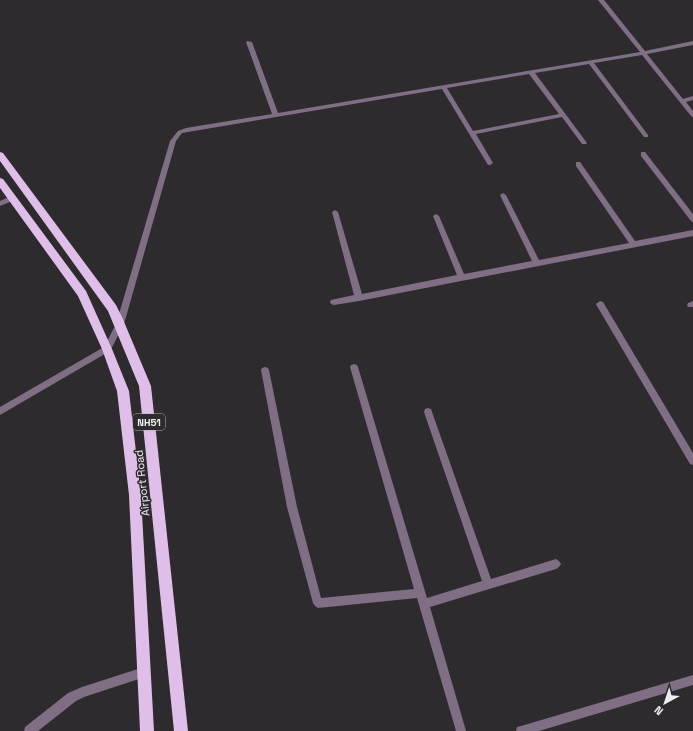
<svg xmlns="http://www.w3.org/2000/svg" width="693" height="731" font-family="'Space Grotesk',sans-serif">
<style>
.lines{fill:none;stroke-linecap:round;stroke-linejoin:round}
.minor{fill:#7f6e84;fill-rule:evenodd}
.tertiary{fill:#7f6e84;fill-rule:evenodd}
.trunk{fill:#e0beea;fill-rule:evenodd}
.labels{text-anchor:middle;stroke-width:3;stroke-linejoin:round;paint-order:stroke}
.shield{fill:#2d2b2e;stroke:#b4b3b5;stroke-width:1}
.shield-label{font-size:10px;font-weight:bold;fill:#eeedef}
.street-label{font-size:11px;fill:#eeedef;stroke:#2d2b2e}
</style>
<rect width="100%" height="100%" fill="#2d2b2e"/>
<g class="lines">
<!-- minor -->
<g class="minor">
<path d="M598 0H604L645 51 693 41V45L647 54 683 99 693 96V100L686 102 693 111V117L691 116 642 55 594 63 648 135V137H644L589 64 535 73 587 143 586 144H582L562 117 476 134 493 163 490 165H488L442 89 182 133 176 141 124 324 110 351 0 415V407L104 347 116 324 170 141 178 131 186 128 272 114 246 42 247 41 252 42 278 113 640 52ZM529 74 559 114 473 131 447 88Z"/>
<polygon points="641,152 645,152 693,214 693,222 691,221 641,156"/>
<polygon points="576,162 580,162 635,241 693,230 693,236 359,301 334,305 331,304 330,302 331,300 354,295 332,212 335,210 338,212 362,294 457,275 433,216 436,214 439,216 464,274 532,261 500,195 503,193 506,195 539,260 629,243 576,166"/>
<polygon points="11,196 13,196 16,198 15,200 0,206 0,201"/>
<polygon points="600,301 603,302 693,453 693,465 690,464 597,306 596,304"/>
<polygon points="693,301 693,307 688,307 687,305 688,303"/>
<polygon points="354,364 357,365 358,367 427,598 482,581 424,412 425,409 428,408 431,409 432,412 491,579 556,559 559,561 561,564 559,567 556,569 430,607 466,731 456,731 417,598 318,608 315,606 313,603 287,507 261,370 262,368 265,367 268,368 269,370 297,507 321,598 414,589 350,367 351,365"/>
<polygon points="144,667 148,668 149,672 148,676 84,697 76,701 38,731 24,731 25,727 68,693 82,687"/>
</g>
<!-- tertiary -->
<polygon class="tertiary" points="693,675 693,685 539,731 516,731 517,727 521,726"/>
<!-- trunk -->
<g class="trunk">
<polygon points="0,152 3,153 116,305 122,317 151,386 188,731 174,731 139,386 108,311 0,161"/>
<polygon points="0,178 3,179 86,291 112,349 129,391 141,495 154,731 140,731 129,495 117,391 102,349 78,296 0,188"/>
</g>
</g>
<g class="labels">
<!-- shield labels -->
<rect class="shield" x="133" y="414" width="32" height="16" rx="3"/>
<g class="shield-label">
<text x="149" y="426">NH51</text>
</g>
<!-- street labels -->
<g class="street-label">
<text transform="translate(142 483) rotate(-96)" y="4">Airport Road</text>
</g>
</g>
<!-- north arrow -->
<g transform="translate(665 703) rotate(220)" stroke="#2d2b2e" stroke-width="3" paint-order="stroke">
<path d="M0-3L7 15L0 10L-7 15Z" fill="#eeedef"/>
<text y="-6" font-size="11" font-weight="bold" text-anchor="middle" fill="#eeedef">N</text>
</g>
</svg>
